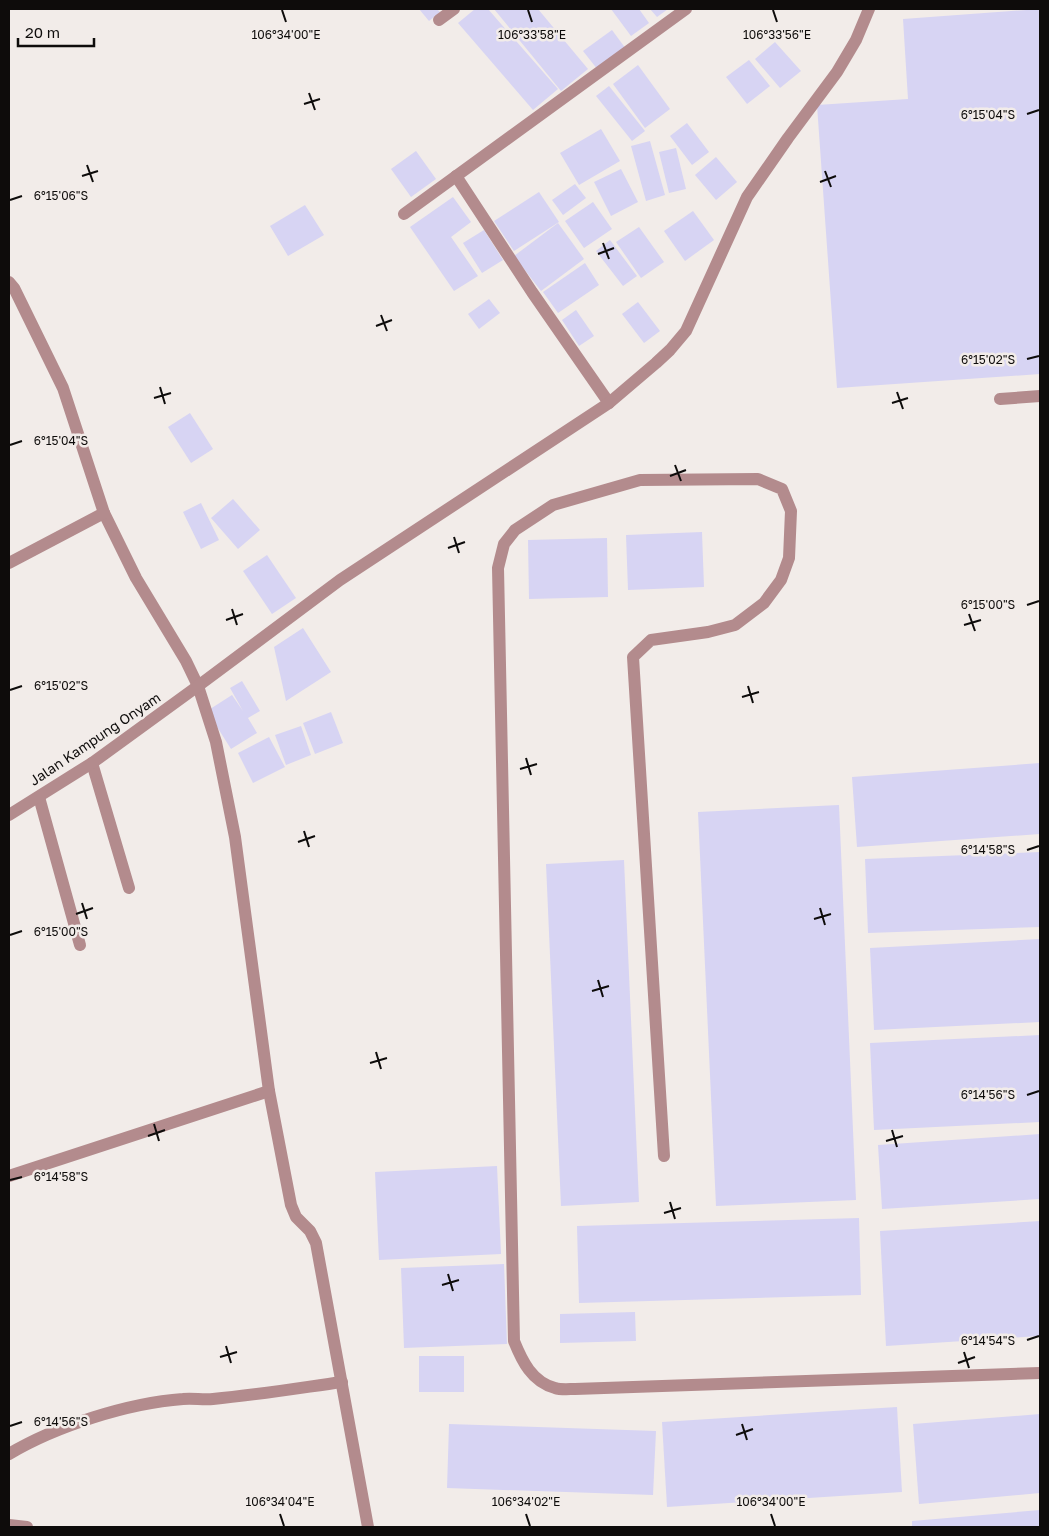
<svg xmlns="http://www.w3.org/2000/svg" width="1049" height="1536" font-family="'Golos Text',sans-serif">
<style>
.building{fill:#d7d4f3}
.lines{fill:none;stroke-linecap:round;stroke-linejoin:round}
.minor{stroke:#b38b8d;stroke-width:12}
.ticks{fill:none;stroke:#0e0c0b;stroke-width:2}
.labels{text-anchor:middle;stroke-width:5;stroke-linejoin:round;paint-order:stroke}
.street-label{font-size:14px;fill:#0e0c0b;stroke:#f2ece9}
.ticks-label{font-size:12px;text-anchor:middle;fill:#0e0c0b;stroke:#f2ece9;stroke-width:5;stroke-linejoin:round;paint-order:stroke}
</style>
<rect width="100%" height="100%" fill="#f2ece9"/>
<!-- building -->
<g class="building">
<polygon points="419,9 437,9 440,12 429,21"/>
<polygon points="475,9 488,9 558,89 533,110 458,23"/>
<polygon points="494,9 538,9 588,69 561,91"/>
<polygon points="611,9 639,9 649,23 631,36"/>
<polygon points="650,9 668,9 657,17"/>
<polygon points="1040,9 1040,374 837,388 817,105 908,99 903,19"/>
<polygon points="612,30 626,49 598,70 583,51"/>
<polygon points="775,42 801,71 780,88 755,59"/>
<polygon points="749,60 770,86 747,104 726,77"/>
<polygon points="638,65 670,109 645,128 613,84"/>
<polygon points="609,86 645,131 632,141 596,96"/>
<polygon points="687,123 709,152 692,165 670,136"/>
<polygon points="601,129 620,161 579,185 560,153"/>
<polygon points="650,141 665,195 646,201 631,146"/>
<polygon points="676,148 686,189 669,193 659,152"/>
<polygon points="416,151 436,179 411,197 391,169"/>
<polygon points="716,157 737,182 716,200 695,175"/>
<polygon points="621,169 638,202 611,216 594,182"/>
<polygon points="575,184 586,198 563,215 552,200"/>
<polygon points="539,192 559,222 514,251 494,221"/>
<polygon points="453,197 471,222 451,237 478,276 454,291 410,227"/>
<polygon points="593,202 612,229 584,248 565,221"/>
<polygon points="305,205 324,235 288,256 270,226"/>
<polygon points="693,211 714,240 685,261 664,231"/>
<polygon points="558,223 584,259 541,291 514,256"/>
<polygon points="639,227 664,262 641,278 616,242"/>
<polygon points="484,230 503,260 482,273 463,243"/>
<polygon points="610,240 637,276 623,286 596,251"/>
<polygon points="585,263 599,285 558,313 543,292"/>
<polygon points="489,299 500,313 479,329 468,314"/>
<polygon points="638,302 660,331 644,343 622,314"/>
<polygon points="576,310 594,336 579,346 562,320"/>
<polygon points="190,413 213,449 191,463 168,427"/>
<polygon points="233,499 260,530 238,549 211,518"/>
<polygon points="201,503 219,540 201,549 183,512"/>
<polygon points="702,532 704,587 628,590 626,535"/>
<polygon points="607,538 608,597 529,599 528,540"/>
<polygon points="267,555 296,598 272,614 243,571"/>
<polygon points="303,628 331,672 286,701 274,647"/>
<polygon points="242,681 260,711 248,718 257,733 231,749 207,711 232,695 243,711 230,688"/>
<polygon points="331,712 343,743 315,754 303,723"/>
<polygon points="301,726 311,755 286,765 275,735"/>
<polygon points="269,737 285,767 253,783 238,753"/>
<polygon points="1040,763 1040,834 857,847 852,777"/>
<polygon points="839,805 856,1200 716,1206 698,812"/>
<polygon points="1040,852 1040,927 868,933 865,859"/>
<polygon points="624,860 639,1202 561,1206 546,864"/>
<polygon points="1040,939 1040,1022 874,1030 870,948"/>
<polygon points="1040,1035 1040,1122 874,1130 870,1043"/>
<polygon points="1040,1134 1040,1199 882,1209 878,1145"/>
<polygon points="497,1166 501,1254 379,1260 375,1172"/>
<polygon points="859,1218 861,1295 579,1303 577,1226"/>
<polygon points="1040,1221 1040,1336 886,1346 880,1231"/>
<polygon points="504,1264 507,1344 404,1348 401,1268"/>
<polygon points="635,1312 636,1341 560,1343 560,1314"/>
<rect x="419" y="1356" width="45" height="36"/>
<polygon points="897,1407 902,1492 667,1507 662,1422"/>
<polygon points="1040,1414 1040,1493 919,1504 913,1424"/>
<polygon points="449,1424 656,1431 653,1495 447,1488"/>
<polygon points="1040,1510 1040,1527 912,1527 912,1521"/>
</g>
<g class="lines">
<!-- minor -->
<g class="minor">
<polyline points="439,20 454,9"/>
<polyline points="456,176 532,292 609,403"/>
<polyline points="404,214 686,9"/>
<polyline points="9,282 14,288 63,388 104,513 136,578 186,661 198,686 216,742 235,837 269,1091 291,1205 296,1217 310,1231 316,1243 368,1527"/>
<polyline points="1000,399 1040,396"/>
<polyline points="9,563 104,513"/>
<polyline points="92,763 129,888"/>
<polyline points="39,797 80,945"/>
<polyline points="9,815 92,763 198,686 340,580 609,403 656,363 670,350 686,331 747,197 788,138 837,72 856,40 869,9"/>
<path d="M664 1156 633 657 651 640 708 632 735 625 764 603 781 580 789 558 791 511 782 489 758 479 640 480 553 505 515 530 504 544 498 568 514 1341C522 1361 532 1382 555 1388 561 1390 569 1389 575 1389L1040 1373"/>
<polyline points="9,1176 269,1091"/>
<path d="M9 1454C56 1426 128 1403 183 1399 193 1398 203 1400 213 1399 256 1395 299 1388 342 1382"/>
<polyline points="9,1525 27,1527"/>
</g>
</g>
<!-- ticks -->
<path class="ticks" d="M282 10 286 22M528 10 532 22M773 10 777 22M309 93 315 110M304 104 320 99M1027 114 1039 110M87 165 93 182M825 171 831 187M82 176 98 171M820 182 836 176M10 200 22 196M603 243 609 259M598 254 614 248M381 315 387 331M376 326 392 320M1027 359 1039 356M160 387 165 404M897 392 903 409M154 398 171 393M892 403 908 398M10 445 22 441M675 465 681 481M670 476 686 470M454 537 459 553M448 548 465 542M1027 605 1039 601M232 609 237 625M969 614 975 631M226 620 243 614M964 625 981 620M748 686 753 703M10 690 22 686M742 697 759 692M526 758 531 775M520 769 537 764M304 831 309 847M298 842 315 836M1027 850 1039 846M82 903 87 919M820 908 825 925M76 914 93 908M814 919 831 914M10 935 22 931M598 980 603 997M592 991 609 986M376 1052 381 1069M370 1063 387 1058M1027 1095 1039 1091M154 1124 159 1141M892 1130 897 1147M148 1136 165 1130M886 1141 903 1136M10 1180 22 1177M670 1202 675 1219M664 1213 681 1208M448 1274 453 1291M442 1285 459 1280M1027 1340 1039 1336M226 1346 231 1363M964 1352 969 1368M220 1357 237 1352M958 1363 975 1357M742 1424 747 1440M10 1426 22 1422M736 1435 753 1429M280 1514 284 1526M526 1514 530 1526M771 1514 775 1526"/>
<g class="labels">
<!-- street labels -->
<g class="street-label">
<text transform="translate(95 739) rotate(-34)" y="5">Jalan Kampung Onyam</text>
</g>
</g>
<g class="ticks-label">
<text x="286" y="39">106°34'00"E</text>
<text x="532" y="39">106°33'58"E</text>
<text x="777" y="39">106°33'56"E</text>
<text x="988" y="119">6°15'04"S</text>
<text x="61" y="200">6°15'06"S</text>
<text x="988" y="364">6°15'02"S</text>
<text x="61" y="445">6°15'04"S</text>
<text x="988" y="609">6°15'00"S</text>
<text x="61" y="690">6°15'02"S</text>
<text x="988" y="854">6°14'58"S</text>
<text x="61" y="936">6°15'00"S</text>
<text x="988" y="1099">6°14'56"S</text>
<text x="61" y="1181">6°14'58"S</text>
<text x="988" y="1345">6°14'54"S</text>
<text x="61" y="1426">6°14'56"S</text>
<text x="280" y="1506">106°34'04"E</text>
<text x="526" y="1506">106°34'02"E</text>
<text x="771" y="1506">106°34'00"E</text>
</g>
<!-- border -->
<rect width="1049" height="1536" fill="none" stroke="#0e0c0b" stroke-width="20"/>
<!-- scale -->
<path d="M18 38v8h76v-8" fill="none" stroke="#0e0c0b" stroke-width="2.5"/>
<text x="25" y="38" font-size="15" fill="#0e0c0b" stroke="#f2ece9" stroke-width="4" paint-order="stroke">20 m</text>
</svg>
